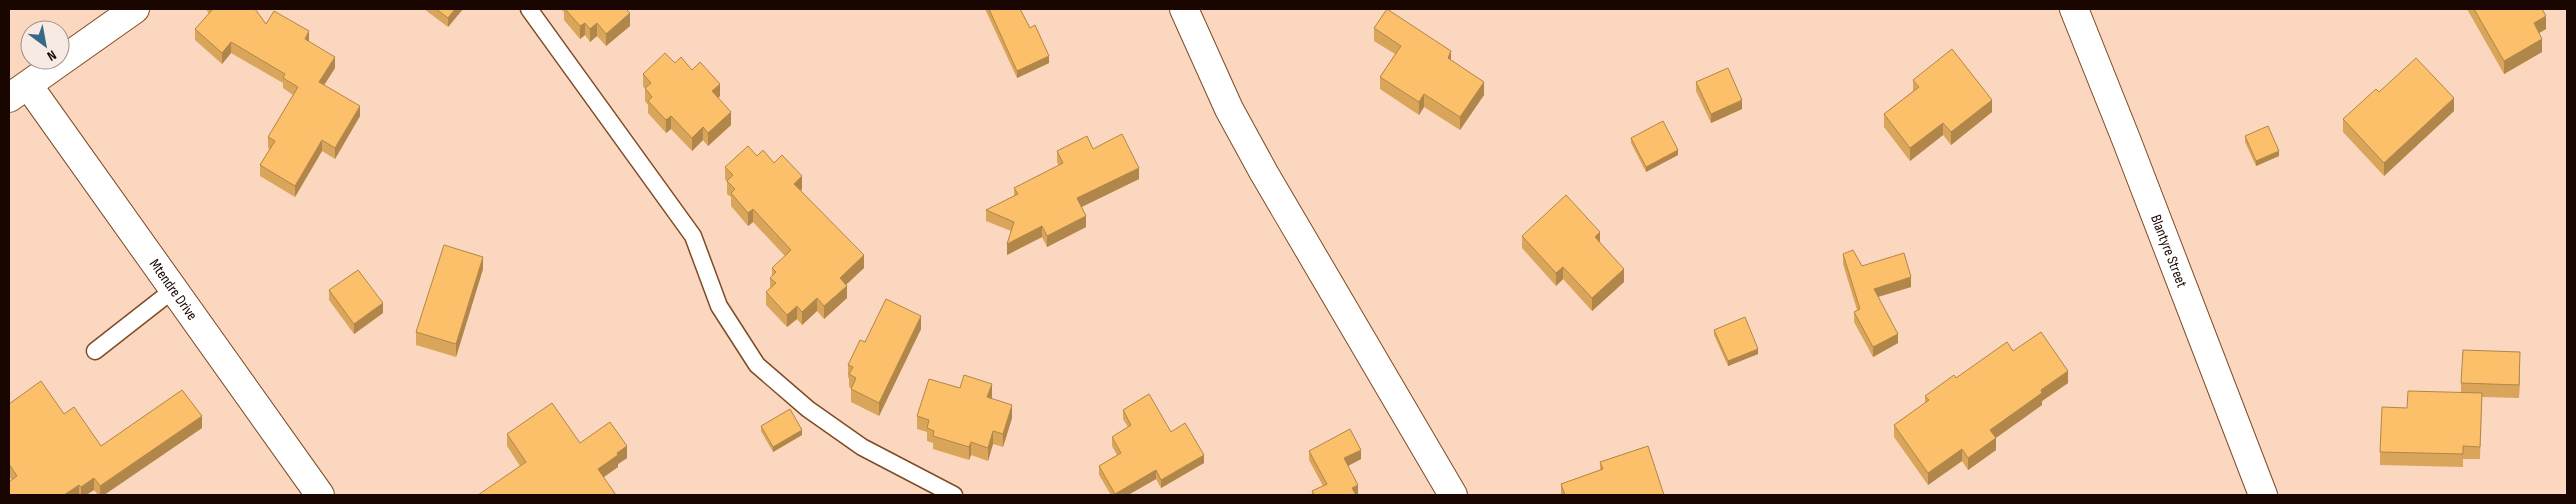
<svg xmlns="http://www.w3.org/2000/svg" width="2576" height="504" font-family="'Sofia Sans Condensed',sans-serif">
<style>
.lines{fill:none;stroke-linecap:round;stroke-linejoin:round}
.lane-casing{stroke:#7e4b24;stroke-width:19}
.street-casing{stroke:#7e4b24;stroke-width:30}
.lane{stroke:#fff;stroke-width:16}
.street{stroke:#fff;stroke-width:28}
.wall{fill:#d8a55a}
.shaded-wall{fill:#b0864a}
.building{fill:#fbc069;stroke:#b0864a}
.labels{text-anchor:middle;stroke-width:4.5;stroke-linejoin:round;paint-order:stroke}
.street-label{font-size:15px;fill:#190600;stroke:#f7eae2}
</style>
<rect width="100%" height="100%" fill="#fcd7bf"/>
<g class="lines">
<!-- lane casing -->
<g class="lane-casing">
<g id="lane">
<polyline points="529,9 693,236 719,306 757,365 808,409 862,447 954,495"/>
<polyline points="95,351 173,290"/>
</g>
</g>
<!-- street casing -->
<g class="street-casing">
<g id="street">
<polyline points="1184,9 1229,109 1264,173 1453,495"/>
<path id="s1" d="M2074 9 2126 139 2263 495"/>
<path id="s2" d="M28 85 320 495"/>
<polyline points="9,98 135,9"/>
</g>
</g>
<!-- lane -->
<use href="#lane" class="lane"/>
<!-- street -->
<use href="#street" class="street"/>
</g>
<!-- wall -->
<g class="wall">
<polygon points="206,9 255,9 266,24 309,42 335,68 324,85 360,116 335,159 322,151 295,197 260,176 260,165 270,149 268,148 268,137 293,95 283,88 283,83 231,53 222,64 195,40 195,29 209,14"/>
<polygon points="424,9 463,9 448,27"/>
<polygon points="561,9 626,9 630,26 606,46 597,36 590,42 585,35 580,39 564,20 564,12"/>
<polygon points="985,9 1020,9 1049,63 1017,78"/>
<polygon points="2467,9 2542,9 2546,29 2539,33 2542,52 2504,74"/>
<polygon points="1374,28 1451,60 1484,95 1460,130 1424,107 1419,115 1380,89 1380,77 1395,54 1374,41"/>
<polygon points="675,63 692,70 720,96 718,98 731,125 708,146 703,140 692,151 671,129 666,133 648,113 648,105 645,101 645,89 643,86 643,74"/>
<polygon points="1913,80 1992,112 1951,145 1943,135 1910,161 1884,127 1884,114 1913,91"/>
<polygon points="1696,82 1742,109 1711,123 1696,91"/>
<polygon points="2379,92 2454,111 2384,176 2343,132 2343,119"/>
<polygon points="2245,136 2279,156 2256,166 2245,142"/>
<polygon points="1631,138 1678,155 1646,172 1631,143"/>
<polygon points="1093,149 1139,179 1082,207 1086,227 1047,247 1042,237 1007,255 1011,231 986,221 986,210 1014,196 1014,188 1059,166 1057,162 1057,151"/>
<polygon points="757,156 774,163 802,189 801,191 864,268 846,285 847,298 824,319 817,311 802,325 797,319 787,327 766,305 766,292 770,288 770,278 772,275 772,268 785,256 753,222 748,226 731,206 731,197 727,194 727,182 725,179 725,167"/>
<polygon points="1522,236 1600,242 1624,282 1592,311 1563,279 1556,286 1522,248"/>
<polygon points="1843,254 1862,266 1911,287 1878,297 1898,343 1873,357 1854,322 1854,312 1857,310 1843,264"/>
<polygon points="483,269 456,357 416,345 416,332"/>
<polygon points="329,290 383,313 354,334 329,300"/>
<polygon points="921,329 879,416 851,402 851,388 849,387 849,378 848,378 848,365 865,342"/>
<polygon points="1714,330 1758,354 1728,366 1714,335"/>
<polygon points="2013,351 2068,383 2042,401 2042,405 1996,438 1996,450 1968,470 1962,461 1928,485 1894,437 1894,425 1925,403 1925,396 1956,378"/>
<polygon points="2520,364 2519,398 2482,397 2480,459 2463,459 2463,467 2380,465 2380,452 2407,408 2461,393 2461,383"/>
<polygon points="960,388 992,397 991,398 1012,418 1003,447 993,444 988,461 971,455 969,460 933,449 933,443 927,441 927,432 917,429 917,416"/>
<polygon points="9,404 64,414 101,446 202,428 104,495 98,495 94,490 86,495 9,495 12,480 9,476"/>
<polygon points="1123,410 1171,432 1204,463 1161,488 1156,479 1128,495 1111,495 1099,475 1099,466 1117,455 1112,446 1112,437 1128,427 1123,419"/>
<polygon points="761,426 802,435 773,452 761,431"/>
<polygon points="507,434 580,443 627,458 618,464 618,467 604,477 520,466 507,446"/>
<polygon points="1309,451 1361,459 1348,466 1358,495 1312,495 1312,491 1323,486 1309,460"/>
<polygon points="1600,462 1664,495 1561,495 1561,484 1600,470"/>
</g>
<!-- shaded-wall -->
<g class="shaded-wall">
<polygon points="455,9 463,9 448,27 448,18"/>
<polygon points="630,13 630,26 606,46 606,34"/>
<polygon points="2546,16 2546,29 2534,36 2534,23"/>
<polygon points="585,23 585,35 580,39 580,26"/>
<polygon points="597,23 597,36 590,42 590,29"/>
<polygon points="309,31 309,42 305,39"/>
<polygon points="2542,39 2542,52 2504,74 2504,61"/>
<polygon points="231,42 231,53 222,64 222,53"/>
<polygon points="1451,51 1451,64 1448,58"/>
<polygon points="1049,56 1049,63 1017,78 1017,71"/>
<polygon points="335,57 335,68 319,93 319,82"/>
<polygon points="1484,82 1484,95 1460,130 1460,117"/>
<polygon points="720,84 720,96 712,104 712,91"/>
<polygon points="1424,94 1424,107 1419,115 1419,102"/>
<polygon points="2454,98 2454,111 2384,176 2384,163"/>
<polygon points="1742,100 1742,109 1711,123 1711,114"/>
<polygon points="1992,100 1992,112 1951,145 1951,132"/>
<polygon points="360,106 360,116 335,159 335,148"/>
<polygon points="731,112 731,125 708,146 708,133"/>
<polygon points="671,116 671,129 666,133 666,120"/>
<polygon points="1943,123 1943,135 1910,161 1910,148"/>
<polygon points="703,127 703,140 692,151 692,138"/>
<polygon points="322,140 322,151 295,197 295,186"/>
<polygon points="1678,150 1678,155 1646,172 1646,167"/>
<polygon points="2279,151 2279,156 2256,166 2256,161"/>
<polygon points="1139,168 1139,179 1077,209 1077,198"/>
<polygon points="802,176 802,189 794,197 794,184"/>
<polygon points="753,209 753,222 748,226 748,213"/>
<polygon points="1086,216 1086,227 1047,247 1047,236"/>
<polygon points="1042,226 1042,237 1007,255 1007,244"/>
<polygon points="1600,232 1600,244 1595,237"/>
<polygon points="864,255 864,268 840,290 840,278"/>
<polygon points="483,257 483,269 456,357 456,344"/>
<polygon points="1563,267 1563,279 1556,286 1556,273"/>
<polygon points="1624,269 1624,282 1592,311 1592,298"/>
<polygon points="1911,277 1911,287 1874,298 1874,289"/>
<polygon points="847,286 847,298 824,319 824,306"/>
<polygon points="817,298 817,311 802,325 802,312"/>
<polygon points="383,303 383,313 354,334 354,324"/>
<polygon points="797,306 797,319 787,327 787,315"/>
<polygon points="921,316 921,329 879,416 879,403"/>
<polygon points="1898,334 1898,343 1873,357 1873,347"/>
<polygon points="1758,349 1758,354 1728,366 1728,361"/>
<polygon points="2520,352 2520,364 2519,398 2519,385"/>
<polygon points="2068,371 2068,383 2042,401 2042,405 1990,442 1990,430 2041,390"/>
<polygon points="992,384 992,397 987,410 987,397"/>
<polygon points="1012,405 1012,418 1003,447 1003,434"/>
<polygon points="202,416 202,428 104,495 100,495 100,486"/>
<polygon points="802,430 802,435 773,452 773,447"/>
<polygon points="993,431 993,444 988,461 988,448"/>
<polygon points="1996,438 1996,450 1968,470 1968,458"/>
<polygon points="971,442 971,455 969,460 969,447"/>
<polygon points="627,446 627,458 618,464 618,467 598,481 598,469 617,453"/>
<polygon points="1962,449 1962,461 1928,485 1928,473"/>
<polygon points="1361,450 1361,459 1344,468 1344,458"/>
<polygon points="1204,455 1204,463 1161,488 1161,480"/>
<polygon points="1156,470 1156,479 1128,495 1115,495 1115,494"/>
<polygon points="94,478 94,490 86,495 81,495 81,487"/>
<polygon points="79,485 79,495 64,495"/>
<polygon points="1358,485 1358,495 1352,495 1352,488"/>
</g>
<!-- building -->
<g class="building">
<polygon points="213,9 255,9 266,24 274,11 309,31 305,39 335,57 319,82 360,106 335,148 322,140 295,186 260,165 275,141 268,137 298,87 283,78 285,74 231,42 222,53 195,29"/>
<polygon points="436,9 455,9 448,18"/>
<polygon points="565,9 626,9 630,13 606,34 597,23 590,29 585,23 580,26"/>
<polygon points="989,9 1020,9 1030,28 1035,25 1049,56 1017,71"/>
<polygon points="1387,9 1451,51 1448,58 1484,82 1460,117 1424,94 1419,102 1380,77 1401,46 1374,28"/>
<polygon points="2474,9 2542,9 2546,16 2534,23 2542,39 2504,61"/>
<polygon points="1952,49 1992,100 1951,132 1943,123 1910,148 1884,114 1919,87 1913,80"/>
<polygon points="665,53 675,63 681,57 692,70 700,62 720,84 712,91 731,112 708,133 703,127 692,138 671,116 666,120 648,101 652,97 645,88 651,83 643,74"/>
<polygon points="2416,58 2454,98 2384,163 2343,119 2376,89 2379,92"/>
<polygon points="1728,68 1742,100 1711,114 1696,82"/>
<polygon points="1663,121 1678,150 1646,167 1631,138"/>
<polygon points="2268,126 2279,151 2256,161 2245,136"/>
<polygon points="1122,134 1139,168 1077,198 1086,216 1047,236 1042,226 1007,244 1014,222 986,210 1018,194 1014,188 1063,163 1057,151 1087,136 1093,149"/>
<polygon points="748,146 757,156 763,150 774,163 782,155 802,176 794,184 864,255 840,278 847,286 824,306 817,298 802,312 797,306 787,315 766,292 776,283 770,278 776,272 772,268 791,250 753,209 748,213 731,193 735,189 727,181 733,175 725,167"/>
<polygon points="1566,195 1600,232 1595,237 1624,269 1592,298 1563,267 1556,273 1522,236"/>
<polygon points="444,245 483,257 456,344 416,332"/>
<polygon points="1853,250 1862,266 1904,253 1911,277 1874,289 1898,334 1873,347 1854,312 1860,309 1843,254"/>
<polygon points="358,270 383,303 354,324 329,290"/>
<polygon points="886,299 921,316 879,403 851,389 856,378 849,374 853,367 848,365 860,340 865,342"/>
<polygon points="1745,317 1758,349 1728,361 1714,330"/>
<polygon points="2041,332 2068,371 2041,390 2042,393 1990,430 1996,438 1968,458 1962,449 1928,473 1894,425 1929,400 1925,396 1954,375 1956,378 2007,342 2013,351"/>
<polygon points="2463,350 2520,352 2519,385 2461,383"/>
<polygon points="964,375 992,384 987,397 1012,405 1003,434 993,431 988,448 971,442 969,447 933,436 934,431 927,428 929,420 917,416 929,379 960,388"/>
<polygon points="41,381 64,414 74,407 101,446 182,390 202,416 100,486 94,478 81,487 79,485 64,495 9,495 9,482 17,476 9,464 9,404"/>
<polygon points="2408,391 2482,393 2480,447 2463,446 2463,454 2380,452 2382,407 2407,408"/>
<polygon points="1149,394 1171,432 1185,423 1204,455 1161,480 1156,470 1115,494 1099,466 1121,453 1112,437 1131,425 1123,410"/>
<polygon points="552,403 580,443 610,422 627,446 617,453 618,455 598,469 616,495 478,495 526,462 507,434"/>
<polygon points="790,409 802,430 773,447 761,426"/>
<polygon points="1350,429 1361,450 1344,458 1358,485 1352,488 1356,495 1314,495 1312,491 1327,484 1309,451"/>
<polygon points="1648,446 1664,495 1565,495 1561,484 1603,469 1600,462"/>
</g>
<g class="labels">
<!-- street labels -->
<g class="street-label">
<text dy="5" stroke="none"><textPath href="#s1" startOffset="260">Blantyre Street</textPath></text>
<text dy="5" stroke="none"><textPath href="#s2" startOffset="251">Mtendre Drive</textPath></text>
</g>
</g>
<!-- border -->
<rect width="2576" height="504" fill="none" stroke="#190600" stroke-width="20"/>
<!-- north arrow -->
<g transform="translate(45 45) rotate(148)"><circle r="24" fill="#f7eae2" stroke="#9e8f88"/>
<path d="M0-4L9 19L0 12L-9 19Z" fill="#366a86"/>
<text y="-8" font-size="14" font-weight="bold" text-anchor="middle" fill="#190600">N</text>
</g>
</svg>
